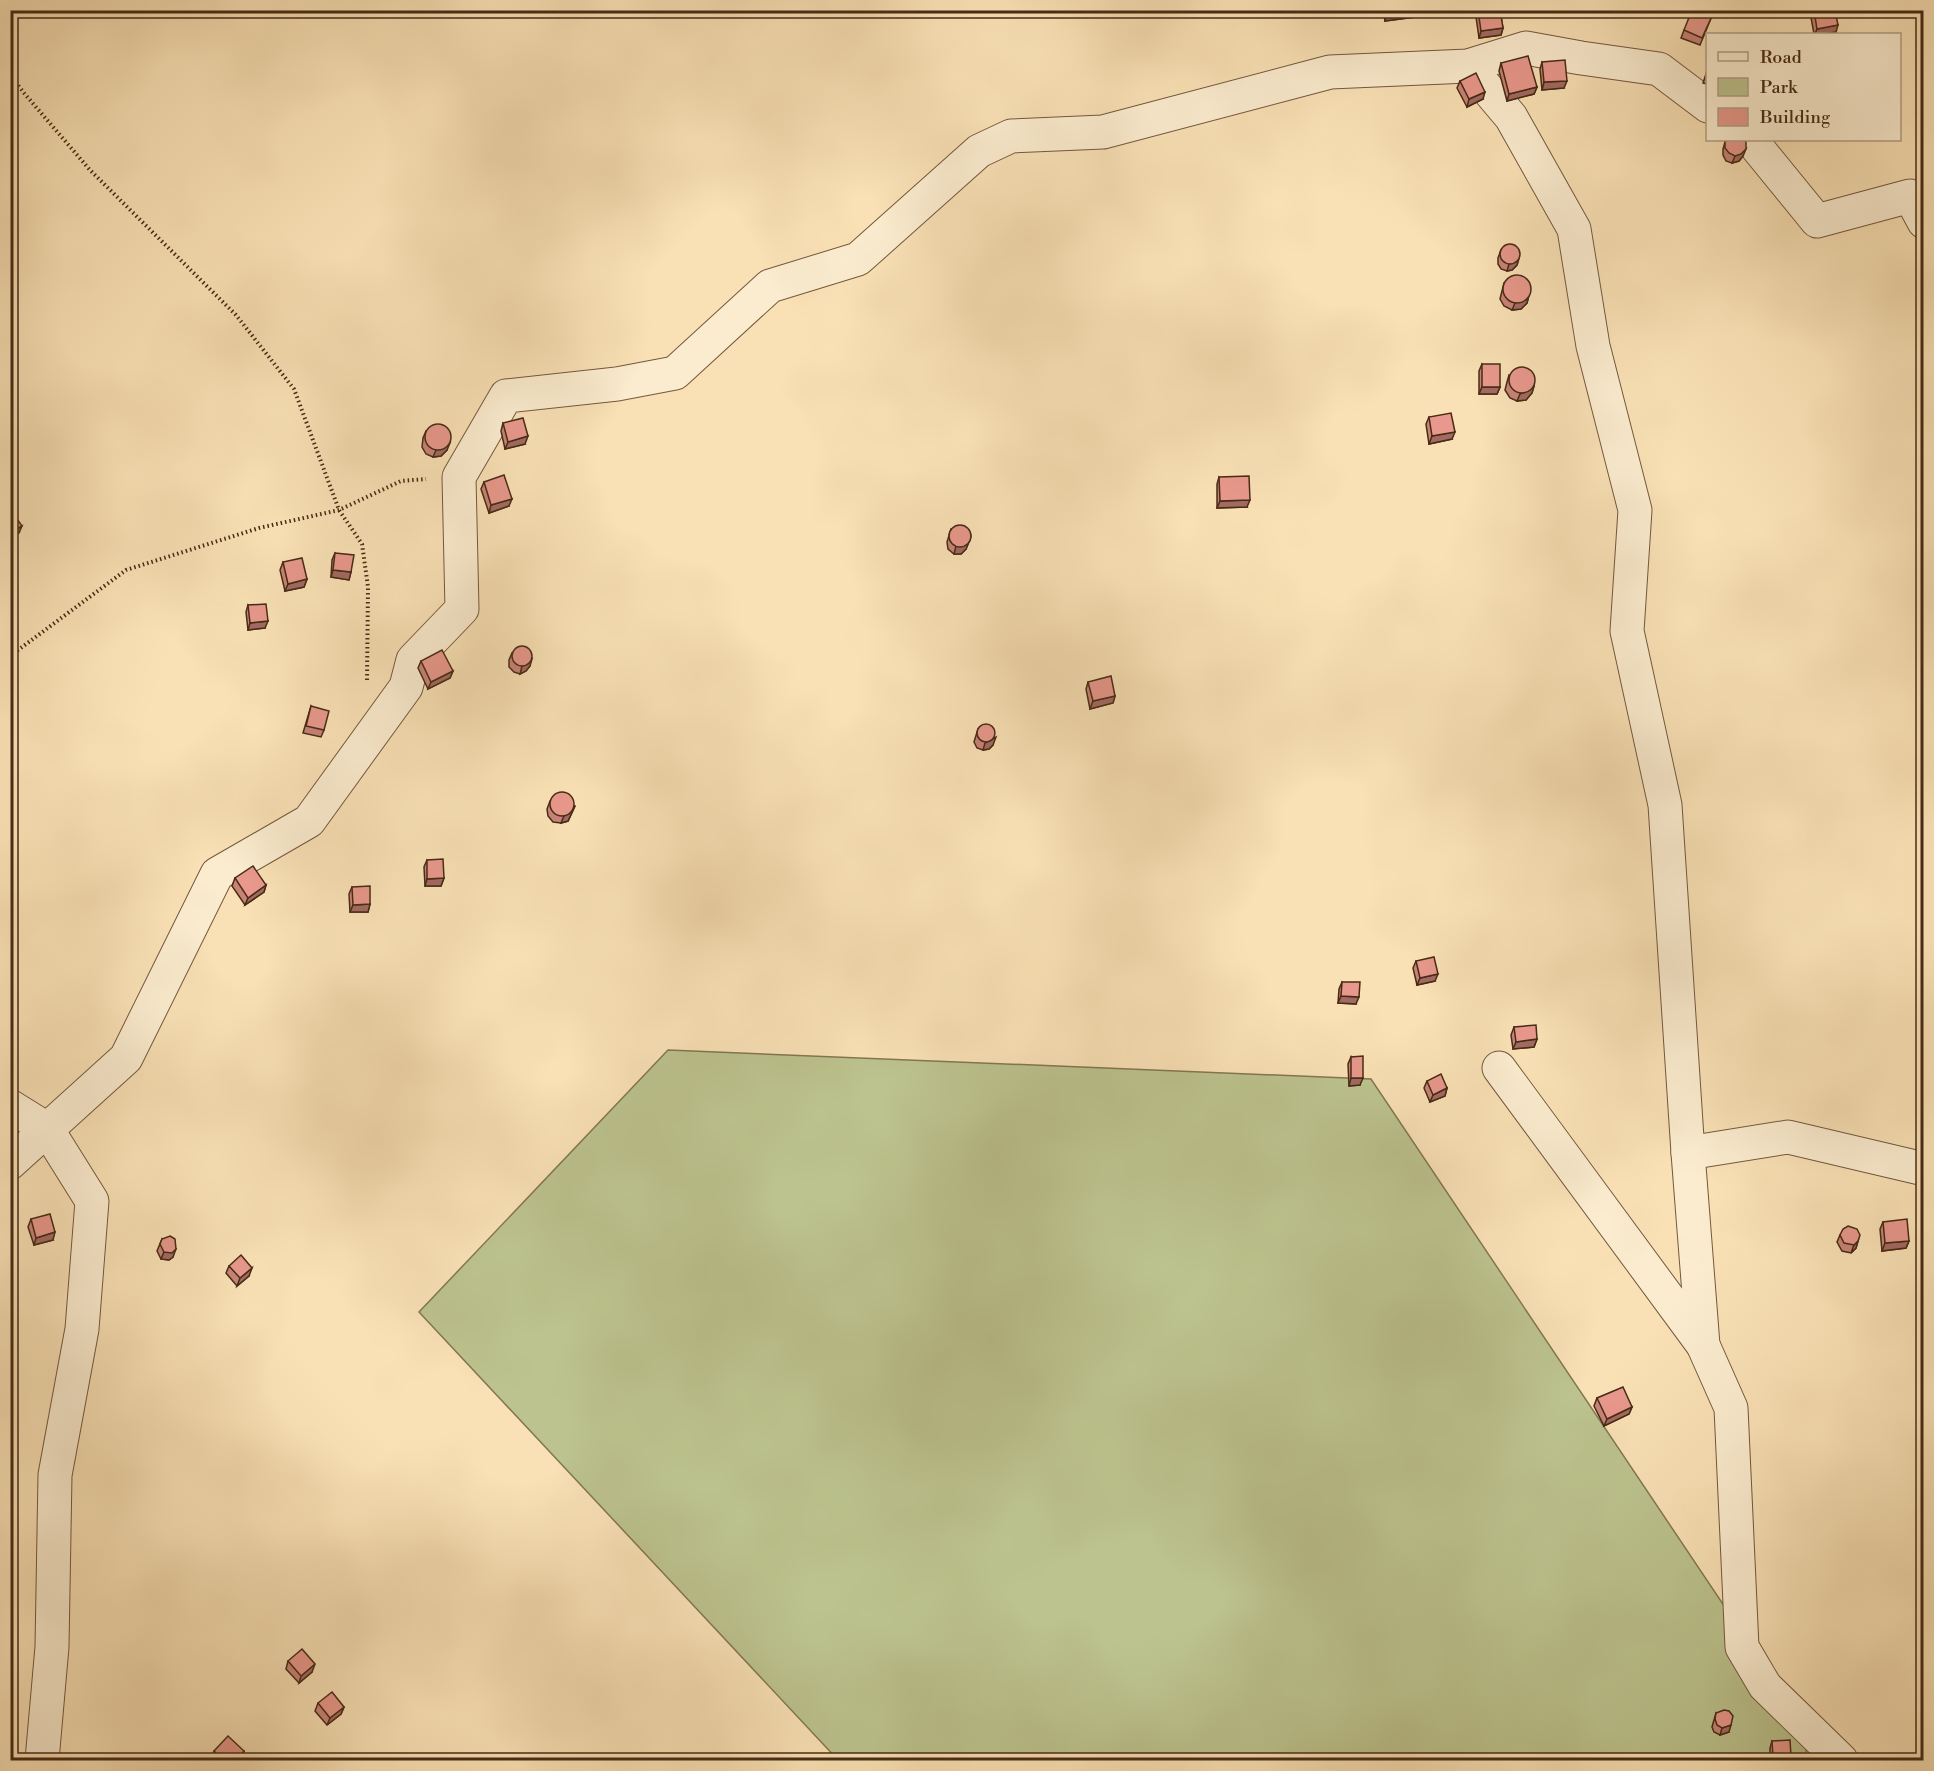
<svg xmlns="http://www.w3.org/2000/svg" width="1934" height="1771" font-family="'Libre Bodoni',serif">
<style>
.green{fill:#bcc38e;stroke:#827752;stroke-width:1.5}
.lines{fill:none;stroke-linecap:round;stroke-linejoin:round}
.minor-casing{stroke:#74583d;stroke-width:35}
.path{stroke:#472b15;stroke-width:4;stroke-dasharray:1.5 3;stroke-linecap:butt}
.minor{stroke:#fbeccf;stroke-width:33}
.wall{fill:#c88378;stroke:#472b15;stroke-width:1.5}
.shaded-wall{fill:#a26a62;stroke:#472b15;stroke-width:1.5}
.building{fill:#e8988c;stroke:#472b15;stroke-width:1.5}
</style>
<rect width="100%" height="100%" fill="#f9e1b5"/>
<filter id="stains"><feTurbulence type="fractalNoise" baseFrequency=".00333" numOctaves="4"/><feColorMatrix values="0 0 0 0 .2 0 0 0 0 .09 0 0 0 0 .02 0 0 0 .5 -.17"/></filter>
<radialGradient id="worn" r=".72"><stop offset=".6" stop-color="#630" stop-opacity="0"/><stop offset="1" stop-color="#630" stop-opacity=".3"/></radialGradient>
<!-- green -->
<polygon class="green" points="668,1050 1371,1079 1810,1734 1804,1760 838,1760 419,1312"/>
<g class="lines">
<!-- minor casing -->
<g class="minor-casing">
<g id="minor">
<polyline points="1468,66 1511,117 1574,229 1593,346 1635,510 1627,631 1665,805 1688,1153 1703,1345"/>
<polyline points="1751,140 1817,221 1910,196 1924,222"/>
<polyline points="1499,1068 1703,1345 1731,1408 1742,1647 1765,1686 1841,1760"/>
<polyline points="10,1106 47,1129 92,1201 82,1329 55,1475 52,1647 42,1760"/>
<polyline points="1688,1153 1788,1137 1924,1169"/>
<polyline points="10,1163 126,1058 217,874 309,821 406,687 413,660 462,609 459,477 506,396 617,384 675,373 770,286 858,259 979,151 1011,136 1103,132 1330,72 1468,66 1526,48 1581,58 1659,69 1708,106"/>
</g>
</g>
<!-- path -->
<g class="path">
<polyline points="10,75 24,93 90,170 236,315 294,389 339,510 362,544 368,587 367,681"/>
<polyline points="10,656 126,570 259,528 339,510 401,481 426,479"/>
</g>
<!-- minor -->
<use href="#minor" class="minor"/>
</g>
<!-- wall -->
<g class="wall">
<polygon points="1383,10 1417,10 1415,17 1385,21"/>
<polygon points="1478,10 1500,10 1503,28 1501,35 1479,38 1476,17"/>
<polygon points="1811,10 1835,10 1836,32 1824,34 1814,34 1810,12"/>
<polygon points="1712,16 1700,45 1681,38 1684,30"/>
<polygon points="1542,62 1564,88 1542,90 1540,69"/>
<polygon points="1501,63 1537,87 1534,94 1507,101 1499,71"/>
<polygon points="1707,71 1707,84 1703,83"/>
<polygon points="1460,81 1483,99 1467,107 1457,88"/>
<polygon points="1725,142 1743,156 1739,161 1732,163 1726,161 1723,155 1723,149"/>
<polygon points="1501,250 1519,258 1517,265 1512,270 1507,271 1501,269 1498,264 1498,258"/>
<polygon points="1504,283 1529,295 1527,303 1521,309 1512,310 1504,306 1500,299"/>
<polygon points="1482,364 1500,387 1497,394 1479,394 1479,371"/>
<polygon points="1509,375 1534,386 1532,393 1526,400 1517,401 1510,398 1505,390 1507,382"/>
<polygon points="1429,417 1452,439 1429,444 1426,424"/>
<polygon points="503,423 525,444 505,449 501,431"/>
<polygon points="426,431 447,450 441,456 433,457 426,454 422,447 423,438"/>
<polygon points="1219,477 1247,507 1217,508 1217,484"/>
<polygon points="484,482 509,506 489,513 481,489"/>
<polygon points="951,529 971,536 966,549 961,554 954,554 948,549 947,542"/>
<polygon points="335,553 351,572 349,580 331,577 332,560"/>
<polygon points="283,562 307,579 304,587 285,591 280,570"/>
<polygon points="248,605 265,628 248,630 246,612"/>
<polygon points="512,653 530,666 526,671 520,674 514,672 509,667 509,660"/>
<polygon points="421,661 453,671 450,678 428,689 418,668"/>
<polygon points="1088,682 1115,696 1113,703 1090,709 1086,689"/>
<polygon points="311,706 324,730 321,737 303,733"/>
<polygon points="978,729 993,745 989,749 983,750 977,748 974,742"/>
<polygon points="550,801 575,806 568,821 561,823 553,822 548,816 547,809"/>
<polygon points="427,860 444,878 441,886 425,886 424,867"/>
<polygon points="235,878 266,885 264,892 245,905 232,886"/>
<polygon points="352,887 370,904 368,912 350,912 349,894"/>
<polygon points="1416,961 1435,981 1417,985 1413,968"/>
<polygon points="1342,982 1356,1004 1338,1003 1339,989"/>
<polygon points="1514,1027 1537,1039 1534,1047 1513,1049 1511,1035"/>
<polygon points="1351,1057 1360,1085 1349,1086 1348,1064"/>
<polygon points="1427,1081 1447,1088 1445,1096 1430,1102 1424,1088"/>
<polygon points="31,1219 53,1240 34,1245 28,1227"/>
<polygon points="1883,1222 1909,1241 1906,1248 1882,1251 1880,1229"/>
<polygon points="1840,1235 1858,1241 1856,1248 1851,1253 1842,1251 1837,1242"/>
<polygon points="162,1239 173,1257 169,1260 161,1259 157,1251"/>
<polygon points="229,1266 249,1276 237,1286 226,1273"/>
<polygon points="1597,1398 1632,1407 1629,1414 1604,1426 1594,1406"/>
<polygon points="288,1661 312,1672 299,1683 286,1669"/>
<polygon points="318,1703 344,1707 341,1714 327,1725 315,1711"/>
<polygon points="1716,1713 1729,1732 1720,1735 1714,1732 1712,1727"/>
<polygon points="1772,1741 1789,1761 1758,1761 1770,1760 1770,1748"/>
<polygon points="214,1751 244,1751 242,1758 239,1761 214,1761 211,1759"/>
</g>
<!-- shaded-wall -->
<g class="shaded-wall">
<polygon points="1411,10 1417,10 1415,17 1385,21 1387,14"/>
<polygon points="1838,25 1836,32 1824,34 1815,34 1817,29"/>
<polygon points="1503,28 1501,35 1479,38 1481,31"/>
<polygon points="1567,81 1564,88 1542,90 1544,82"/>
<polygon points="1537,87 1534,94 1507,101 1509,94"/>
<polygon points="1485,92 1483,99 1467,107 1469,99"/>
<polygon points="1746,149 1743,156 1739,161 1732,163 1735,156"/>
<polygon points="1519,258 1517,265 1512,270 1507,271 1509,264"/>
<polygon points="1529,295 1527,303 1521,309 1512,310 1515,303"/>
<polygon points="1534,386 1532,393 1526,400 1517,401 1520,394"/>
<polygon points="1482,387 1500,387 1497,394 1479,394"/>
<polygon points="1455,432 1452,439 1429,444 1432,436"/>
<polygon points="528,436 525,444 505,449 508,442"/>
<polygon points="450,443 447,450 441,456 433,457 436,450"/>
<polygon points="512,499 509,506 489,513 491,505"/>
<polygon points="1250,500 1247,507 1217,508 1220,501"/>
<polygon points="22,526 19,533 10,539 10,533"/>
<polygon points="969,542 966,549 961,554 954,554 956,546"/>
<polygon points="333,570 351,572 349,580 331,577"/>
<polygon points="307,579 304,587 285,591 288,584"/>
<polygon points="268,621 265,628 248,630 250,623"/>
<polygon points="532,659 530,666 526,671 520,674 522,666"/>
<polygon points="453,671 450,678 428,689 431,682"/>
<polygon points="1115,696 1113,703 1090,709 1093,701"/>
<polygon points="996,737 993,745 989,749 983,750 985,743"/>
<polygon points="575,806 568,821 561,823 564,816"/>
<polygon points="444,878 441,886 425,886 427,879"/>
<polygon points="266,885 264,892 245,905 248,898"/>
<polygon points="370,904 368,912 350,912 353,905"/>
<polygon points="1438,974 1435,981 1417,985 1420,978"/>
<polygon points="1341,996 1359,997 1356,1004 1338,1003"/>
<polygon points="1537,1039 1534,1047 1513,1049 1516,1042"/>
<polygon points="1351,1078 1363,1078 1360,1085 1349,1086"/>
<polygon points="1447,1088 1445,1096 1430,1102 1433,1095"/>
<polygon points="16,1227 14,1235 10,1237 10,1231"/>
<polygon points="55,1232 53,1240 34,1245 36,1238"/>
<polygon points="1858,1241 1856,1248 1851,1253 1854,1245"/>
<polygon points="1909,1241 1906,1248 1882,1251 1885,1243"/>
<polygon points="176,1249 173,1257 169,1260 161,1259 164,1252"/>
<polygon points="252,1268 249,1276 237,1286 240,1278"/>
<polygon points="1632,1407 1629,1414 1604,1426 1607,1419"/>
<polygon points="315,1664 312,1672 299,1683 301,1676"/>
<polygon points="344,1707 341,1714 327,1725 330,1718"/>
<polygon points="1731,1725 1729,1732 1720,1735 1722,1728"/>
<polygon points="244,1751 242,1758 239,1761 236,1761"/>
<polygon points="1791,1756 1789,1761 1772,1761 1773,1757"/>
</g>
<!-- building -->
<g class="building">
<polygon points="1387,10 1411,10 1387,14"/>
<polygon points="1478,10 1500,10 1503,28 1481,31"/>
<polygon points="1692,10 1698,10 1712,16 1702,38 1684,30"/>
<polygon points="1814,10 1835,10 1838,25 1817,29"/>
<polygon points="1528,56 1537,87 1509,94 1501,63"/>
<polygon points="1565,60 1567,81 1544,82 1542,62"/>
<polygon points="1476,73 1485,92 1469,99 1460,81"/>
<polygon points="1728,140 1744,140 1746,142 1746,149 1741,154 1735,156 1729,153 1725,148 1725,142"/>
<circle cx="1510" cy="254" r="10"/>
<circle cx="1517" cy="289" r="14"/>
<rect x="1482" y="364" width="18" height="23"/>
<circle cx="1522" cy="380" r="13"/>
<polygon points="1451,413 1455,432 1432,436 1429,417"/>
<polygon points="523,418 528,436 508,442 503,423"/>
<circle cx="438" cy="437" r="13"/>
<polygon points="504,475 512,499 491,505 484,482"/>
<polygon points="1249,476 1250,500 1220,501 1219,477"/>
<polygon points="10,509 22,526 10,533"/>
<circle cx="960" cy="536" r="11"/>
<polygon points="335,553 354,555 351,572 333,570"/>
<polygon points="302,558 307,579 288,584 283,562"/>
<polygon points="266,604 268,621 250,623 248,605"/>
<circle cx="522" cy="656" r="10"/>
<polygon points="442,650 453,671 431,682 421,661"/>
<polygon points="1111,676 1115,696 1093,701 1088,682"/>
<polygon points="311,706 329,711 324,730 306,726"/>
<circle cx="986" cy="733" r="9"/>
<circle cx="562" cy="804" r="12"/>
<polygon points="443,859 444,878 427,879 427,860"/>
<polygon points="253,866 266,885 248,898 235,878"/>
<polygon points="370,886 370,904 353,905 352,887"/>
<polygon points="1434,957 1438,974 1420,978 1416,961"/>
<polygon points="1342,982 1360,982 1359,997 1341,996"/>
<polygon points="1536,1025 1537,1039 1516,1042 1514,1027"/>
<polygon points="1363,1056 1363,1078 1351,1078 1351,1057"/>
<polygon points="1441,1074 1447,1088 1433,1095 1427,1081"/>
<polygon points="50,1214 55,1232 36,1238 31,1219"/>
<polygon points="10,1218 16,1227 10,1231"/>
<polygon points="1907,1219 1909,1241 1885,1243 1883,1222"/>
<polygon points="1848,1226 1857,1229 1860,1235 1858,1241 1854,1245 1844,1243 1840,1235 1843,1229"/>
<polygon points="170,1236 175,1239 176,1249 172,1253 164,1252 160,1244 162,1239"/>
<polygon points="241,1255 252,1268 240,1278 229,1266"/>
<polygon points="1623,1387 1632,1407 1607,1419 1597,1398"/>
<polygon points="302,1649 315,1664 301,1676 288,1661"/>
<polygon points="332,1692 344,1707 330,1718 318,1703"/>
<polygon points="1724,1710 1729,1711 1733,1716 1731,1725 1722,1728 1717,1725 1715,1719 1716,1713"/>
<polygon points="228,1736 244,1751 236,1761 224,1761 214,1751"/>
<polygon points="1790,1740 1791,1756 1773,1757 1772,1741"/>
<polygon points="560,1754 567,1761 554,1761"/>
</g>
<!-- margin -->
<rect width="1934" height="1771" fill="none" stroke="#f9e1b5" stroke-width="36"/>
<rect x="12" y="12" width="1910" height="1747" fill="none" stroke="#472b15" stroke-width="3"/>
<rect x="18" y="18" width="1898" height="1735" fill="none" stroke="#472b15" stroke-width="1.5"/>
<!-- legend -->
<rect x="1706" y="33" width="195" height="108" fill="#fbeccf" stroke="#b39f85" stroke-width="1.5"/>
<rect x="1718" y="52" width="30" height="9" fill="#fbeccf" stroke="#b39f85" stroke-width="1.5"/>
<text x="1760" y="63" font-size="18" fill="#472b15">Road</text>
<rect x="1718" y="78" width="30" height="18" fill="#bcc38e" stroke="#b39f85" stroke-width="1.5"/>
<text x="1760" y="93" font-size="18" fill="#472b15">Park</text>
<rect x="1718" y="108" width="30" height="18" fill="#e8988c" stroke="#b39f85" stroke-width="1.5"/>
<text x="1760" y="123" font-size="18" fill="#472b15">Building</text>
<rect width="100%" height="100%" filter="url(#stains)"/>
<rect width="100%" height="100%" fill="url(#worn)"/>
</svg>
